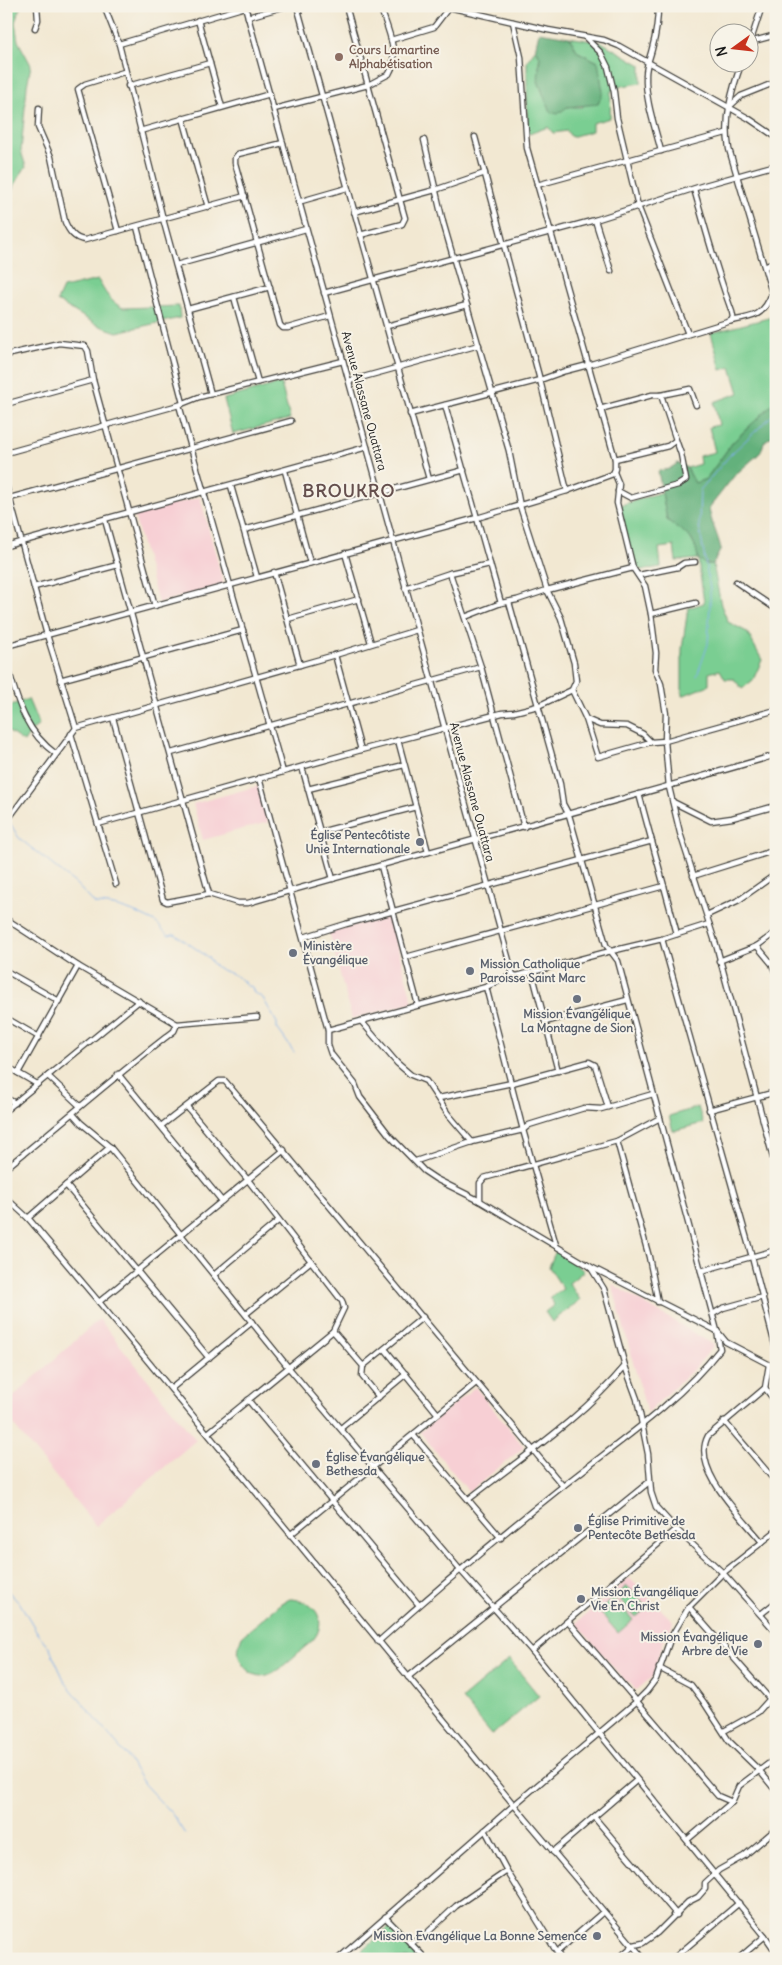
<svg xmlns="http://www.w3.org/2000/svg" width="782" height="1965" font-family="Delius,sans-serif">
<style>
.built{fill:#f7cfd4}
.green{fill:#7ace92;stroke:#4b7557}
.forest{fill:#63b17c;stroke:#40664c}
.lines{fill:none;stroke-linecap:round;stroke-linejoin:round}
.stream{stroke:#80b0eb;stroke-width:1}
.minor-casing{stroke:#3c3b37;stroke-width:7}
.minor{stroke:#fff;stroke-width:4.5}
.education-dot{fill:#8d6e63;stroke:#f7f3e8;stroke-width:2}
.worship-dot{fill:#6b7280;stroke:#f7f3e8;stroke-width:2}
.labels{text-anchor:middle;stroke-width:4;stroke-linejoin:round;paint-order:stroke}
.education-label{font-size:12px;font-weight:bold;fill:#785e54;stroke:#f7f3e8;text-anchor:start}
.street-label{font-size:12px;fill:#1c1c1c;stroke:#f7f3e8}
.worship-label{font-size:12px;font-weight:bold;fill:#5b616d;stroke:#f7f3e8;text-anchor:start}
.district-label{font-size:18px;font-weight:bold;letter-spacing:1px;fill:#65504e;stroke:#f7f3e8}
</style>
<rect width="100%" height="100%" fill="#f7f3e8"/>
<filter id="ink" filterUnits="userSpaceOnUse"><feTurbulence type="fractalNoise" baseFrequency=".02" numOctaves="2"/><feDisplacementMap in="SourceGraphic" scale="10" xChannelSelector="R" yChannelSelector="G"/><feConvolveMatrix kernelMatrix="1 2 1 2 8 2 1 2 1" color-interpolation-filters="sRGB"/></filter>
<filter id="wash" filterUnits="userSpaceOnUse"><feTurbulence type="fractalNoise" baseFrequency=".0096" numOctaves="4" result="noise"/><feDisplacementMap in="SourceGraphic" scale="20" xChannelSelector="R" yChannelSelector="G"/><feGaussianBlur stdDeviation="1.12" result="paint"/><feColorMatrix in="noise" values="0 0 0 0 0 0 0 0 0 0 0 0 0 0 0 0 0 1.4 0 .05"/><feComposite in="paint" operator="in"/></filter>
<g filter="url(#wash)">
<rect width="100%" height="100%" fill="#f2e8d2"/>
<!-- built -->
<g class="built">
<polygon points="200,497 224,585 158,603 134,515"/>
<polygon points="258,786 268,822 203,840 193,804"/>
<polygon points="389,916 413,1003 352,1019 329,932"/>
<polygon points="612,1284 714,1345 696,1367 647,1413"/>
<polygon points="99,1319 196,1440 96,1526 6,1416 6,1403"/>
<polygon points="475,1387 524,1447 469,1492 420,1432"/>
<polygon points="629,1578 673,1621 667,1639 664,1639 653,1676 636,1691 630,1682 626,1682 576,1623"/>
</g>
<!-- green -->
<g class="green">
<path d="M6 6H21L15 22 18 41 31 65 27 86 21 151 26 167C11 187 9 193 11 218L6 216Z"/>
<polygon points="569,37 603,43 641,65 641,83 622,86 611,91 610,118 592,123 592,131 571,137 567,131 553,133 548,127 529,134 527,124 527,61 535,50 540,56 538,66 567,107 583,107 598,62 578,52"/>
<path d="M98 280C105 292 110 302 123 308L179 306 180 318 117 332 97 325 57 301 63 288Z"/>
<polygon points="776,316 776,401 733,442 706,479 695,483 687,468 700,464 699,456 715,452 709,427 719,425 714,402 739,393 731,367 721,370 711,333"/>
<polygon points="281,383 290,419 233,434 224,399"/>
<polygon points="662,492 667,520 688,534 705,564 713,564 721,605 728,622 747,632 762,660 753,680 742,689 734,679 725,679 720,670 709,673 709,685 682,696 682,649 688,608 704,603 698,559 676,561 674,546 659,548 661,567 641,570 634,566 618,506"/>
<polygon points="28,699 39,725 31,731 24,742 6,730 6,707"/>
<polygon points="698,1107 703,1123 673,1131 669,1116"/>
<polygon points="556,1250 584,1271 569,1283 580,1300 552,1322 545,1312 554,1305 550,1297 563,1289 549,1267"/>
<polygon points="627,1586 647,1608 636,1617 616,1595"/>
<polygon points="614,1598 633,1620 618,1633 599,1611"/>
<path d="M290 1599C308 1599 327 1614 317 1634 313 1642 304 1647 298 1653 283 1666 261 1690 243 1665 236 1656 238 1646 242 1636L282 1603Z"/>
<polygon points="509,1659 539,1696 492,1735 462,1699"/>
<polygon points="391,1926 423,1959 352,1959"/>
</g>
<!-- forest -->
<g class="forest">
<polygon points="539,32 569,37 578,52 598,62 603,92 598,104 567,107 558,114 550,112 538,81 540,56 535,50"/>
<path d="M776 401V434L765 441 760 453 735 475 709 508C711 523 718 535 721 549L713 564H705L698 559C695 534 684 534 667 520L658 471 669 469 678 463 687 468 695 483 706 479 733 442Z"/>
</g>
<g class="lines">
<!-- stream -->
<g class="stream">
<polyline points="697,676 708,644 710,604 710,589 699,525 700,490 731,454 776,412"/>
<path d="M10 823 19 838 76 884 95 904C116 904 135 912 153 921 158 923 163 931 168 935L175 934 209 958C215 972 231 971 239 978 246 982 243 985 252 987L254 993 263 998 277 1023V1028L294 1052"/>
<polyline points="6,1589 21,1605 37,1632 50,1649 65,1682 125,1754 144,1784 172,1814 185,1834"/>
</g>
</g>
</g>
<g filter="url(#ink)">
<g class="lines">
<!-- minor casing -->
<g class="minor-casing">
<g id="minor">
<polyline points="104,6 119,44 163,219 211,394"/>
<polyline points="245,6 513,975"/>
<polyline points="297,6 429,479"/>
<polyline points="346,6 405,218 402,224 360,235"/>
<polyline points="444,6 548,30 604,40 619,46 748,118 776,137"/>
<path d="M658 6C658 21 656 35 652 49 650 58 646 65 646 75 645 100 655 127 661 151"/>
<polyline points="248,17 286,6"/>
<polyline points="198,20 222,107"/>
<polyline points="35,28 38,20 37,6"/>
<polyline points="585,37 601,53 608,67 614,92 617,118 638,206 688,334"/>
<polyline points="391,40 434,27 450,6"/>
<polyline points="750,42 776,35"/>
<polyline points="750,43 762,6"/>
<polyline points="119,44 245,7"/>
<polyline points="128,86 210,63"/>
<polyline points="729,107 741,96 776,82"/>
<path d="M39 108 38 127 51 157 65 222C69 231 74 239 85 240L245 196"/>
<path d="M274 109 368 85 389 74C401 55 386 25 380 6"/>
<polyline points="183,118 208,207"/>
<polyline points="140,131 270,94"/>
<polyline points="475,137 540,380 567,491"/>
<polyline points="283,143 238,154 235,158 235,163 280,325 283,328 288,328 330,316"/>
<polyline points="537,185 726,133"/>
<path d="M694 189C706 231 717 272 732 312L733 317 731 321"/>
<polyline points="298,202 347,188"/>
<polyline points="354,212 435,190 485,173"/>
<polyline points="595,220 611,271"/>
<polyline points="137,227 183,403"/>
<polyline points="118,231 78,89 85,84 124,72"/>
<polyline points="176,265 306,229"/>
<polyline points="765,267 776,261"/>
<polyline points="324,293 595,220 705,185 776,165"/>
<polyline points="234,297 258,382"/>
<polyline points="188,309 270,287"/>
<polyline points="387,326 467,305"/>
<polyline points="6,355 59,343 85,346 88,351 93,380 155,606"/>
<polyline points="349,381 479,345"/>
<polyline points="661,395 690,389 696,405"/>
<polyline points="6,404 93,380"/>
<polyline points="179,405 283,772"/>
<polyline points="445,405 501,603"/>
<polyline points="600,409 652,395 661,395 676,440 668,446 615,459"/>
<path d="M410 414 540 380 565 371 588 365 731 321C753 317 764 316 772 293L729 149C724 119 731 91 742 62"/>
<polyline points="6,453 179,405 199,397 343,361"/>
<polyline points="285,471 310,563"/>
<polyline points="614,472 619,484 617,503 633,568"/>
<polyline points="6,485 47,635 76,728"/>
<polyline points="231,486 257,577"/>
<polyline points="618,491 631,498 678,485 686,480 681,454 676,440"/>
<polyline points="10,498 291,421"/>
<polyline points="105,520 209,894"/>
<polyline points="244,530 464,470"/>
<polyline points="6,546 367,447"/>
<polyline points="345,553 371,643"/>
<polyline points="274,572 300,665"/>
<polyline points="450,573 481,667 524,827"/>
<polyline points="639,575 678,567 684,563 695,562"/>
<polyline points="736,582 776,609"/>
<polyline points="34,587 118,565"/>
<polyline points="405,588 450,573 490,564"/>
<polyline points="651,614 696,603"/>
<polyline points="465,617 501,603 517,600 547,590 633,568 645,586 651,614 656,653 655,669 661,684 666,714 665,741 669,787 680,833 717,948 776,1169"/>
<polyline points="288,619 359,599"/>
<polyline points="6,646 477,518 567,491 613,474 615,469 615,459 527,148 521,57 513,22"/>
<polyline points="335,655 361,750"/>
<path d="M6 661C17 698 23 730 56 754"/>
<polyline points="60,680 243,630"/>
<polyline points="572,690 586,719 600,725 627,726 643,734 651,742 665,741 776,710"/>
<path d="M113 718 163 900 167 902 209 894 238 903H248C423 852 600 807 776 755"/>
<polyline points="586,719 598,757 651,742"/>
<polyline points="71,734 116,884"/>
<polyline points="398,740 428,852"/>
<polyline points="171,753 481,667"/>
<polyline points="302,767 333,879"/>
<polyline points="259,778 328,1030 328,1045 331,1054 355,1084 360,1097 390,1136 424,1171 436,1179 480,1201 591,1267 717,1331 726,1342 776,1368"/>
<polyline points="308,789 404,765"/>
<polyline points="639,794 677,934"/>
<polyline points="673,802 711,821 732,818 776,806"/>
<polyline points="6,822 76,728 335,655 417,630"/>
<polyline points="98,824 361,750 502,713 514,712 538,706 572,690 576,681 574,663 561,618 547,590 520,506 509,451 443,222 424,140"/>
<polyline points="320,832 416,807"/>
<polyline points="381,866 418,1005"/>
<polyline points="693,876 776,850"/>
<polyline points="707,915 739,900 776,874"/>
<polyline points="6,919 78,966 177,1024 257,1017"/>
<polyline points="304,937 346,924 652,841"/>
<polyline points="662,939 752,1257 776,1349"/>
<polyline points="757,946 772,964 776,974"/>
<polyline points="406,957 664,886"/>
<polyline points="719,961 757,946 776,932"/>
<polyline points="6,971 59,1001"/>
<polyline points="532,972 558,1071"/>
<polyline points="486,987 523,1130 556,1245"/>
<polyline points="6,1018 39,1037"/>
<polyline points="361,1021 397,1063 411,1075 426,1081 448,1114 472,1142"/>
<polyline points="545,1022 627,1000"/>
<polyline points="328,1030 486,987 513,975 517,976 603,953 662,939 709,924"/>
<polyline points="6,1066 37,1084"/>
<polyline points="18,1073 78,966"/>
<polyline points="118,1074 222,1201"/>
<polyline points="48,1076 80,1106"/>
<polyline points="6,1098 15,1103"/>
<polyline points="439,1098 512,1083 589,1062 595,1065 608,1107"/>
<polyline points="187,1107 248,1180 342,1301 344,1308 333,1331 208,1433"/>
<polyline points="6,1110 139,1001"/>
<polyline points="709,1110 776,1092"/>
<polyline points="73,1114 81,1123 110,1147 288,1367 461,1571 532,1651 765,1936 776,1952"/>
<polyline points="161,1126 219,1081 225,1081 563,1486"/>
<polyline points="617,1141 649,1257 658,1302"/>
<polyline points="416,1161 472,1142 523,1130 529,1125 584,1108 601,1109 653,1094"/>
<path d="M6 1168C63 1122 116 1075 174 1031L177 1024"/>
<polyline points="66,1185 209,1358"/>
<polyline points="6,1198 28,1218 99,1302 514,1805 644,1959"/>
<polyline points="480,1201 480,1183 484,1178 617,1141 660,1118"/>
<polyline points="28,1218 110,1147"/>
<polyline points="591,1268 604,1289 625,1366 637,1399 648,1454 651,1492 656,1507 676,1529 723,1573 776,1632"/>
<polyline points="701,1271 776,1250"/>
<polyline points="214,1275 278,1221"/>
<polyline points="99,1302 284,1150"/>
<polyline points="246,1314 311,1261"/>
<polyline points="713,1314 723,1308 763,1297"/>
<polyline points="333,1331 363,1366 362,1376 379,1397"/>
<polyline points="385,1349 437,1413"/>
<polyline points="363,1366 423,1317"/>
<polyline points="172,1388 252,1322"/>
<polyline points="765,1388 776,1402"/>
<polyline points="248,1400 419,1605"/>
<polyline points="724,1421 776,1482"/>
<polyline points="341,1428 406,1374"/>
<polyline points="413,1435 501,1538"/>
<path d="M469 1499C522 1457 581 1419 625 1366"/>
<polyline points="290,1535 476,1383"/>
<path d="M762 1542C743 1518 690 1469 708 1436L765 1388 769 1365"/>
<polyline points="689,1607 769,1698"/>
<polyline points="761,1614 776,1602"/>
<polyline points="568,1621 718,1796 732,1802"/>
<path d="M378 1642C438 1588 500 1536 563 1486 617 1443 677 1404 720 1349L717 1331 618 961 606 945 569 815 563 804 560 784 509 602"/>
<polyline points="532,1651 676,1529"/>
<polyline points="659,1668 691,1685 703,1701 729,1741 759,1770 776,1791"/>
<polyline points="408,1677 649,1482"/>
<polyline points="724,1731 758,1712 776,1692"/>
<polyline points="594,1817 677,1915"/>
<polyline points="485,1830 507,1871 561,1959"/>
<polyline points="687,1840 732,1802 739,1786 776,1758"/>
<polyline points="553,1852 637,1780"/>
<polyline points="385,1917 426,1959"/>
<polyline points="410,1943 426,1934 456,1906 507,1871"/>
<polyline points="557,1952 603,1912"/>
<polyline points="338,1959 514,1805 636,1702 647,1691 656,1679 671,1637 689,1607 723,1573 776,1531"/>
<polyline points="618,1959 634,1945 643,1943 657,1933 688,1902 698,1897 705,1889 705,1883 719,1870 744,1856 776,1829"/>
<polyline points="673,1959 739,1903"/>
<polyline points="738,1959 765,1936"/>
</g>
</g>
<!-- minor -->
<use href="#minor" class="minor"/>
</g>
</g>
<!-- markers -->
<circle class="education-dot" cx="339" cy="57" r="5"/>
<g class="worship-dot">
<circle cx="420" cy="842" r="5"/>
<circle cx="293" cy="953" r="5"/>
<circle cx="470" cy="971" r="5"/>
<circle cx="577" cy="999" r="5"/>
<circle cx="316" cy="1464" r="5"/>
<circle cx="578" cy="1528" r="5"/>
<circle cx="581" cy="1599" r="5"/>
<circle cx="758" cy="1644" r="5"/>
<circle cx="597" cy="1936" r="5"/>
</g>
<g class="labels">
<!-- education labels -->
<g class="education-label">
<text x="349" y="54">Cours Lamartine<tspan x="349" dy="14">Alphabétisation</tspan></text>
</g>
<!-- street labels -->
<g class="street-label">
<text transform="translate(364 401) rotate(75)" y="4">Avenue Alassane Ouattara</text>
<text transform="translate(472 792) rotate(75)" y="4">Avenue Alassane Ouattara</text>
</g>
<!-- worship labels -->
<g class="worship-label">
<text x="410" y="839" text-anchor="end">Église Pentecôtiste<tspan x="410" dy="14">Unie Internationale</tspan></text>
<text x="303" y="950">Ministère<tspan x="303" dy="14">Évangélique</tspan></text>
<text x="480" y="968">Mission Catholique<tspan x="480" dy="14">Paroisse Saint Marc</tspan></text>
<text x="577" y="1018" text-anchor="middle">Mission Évangélique<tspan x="577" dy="14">La Montagne de Sion</tspan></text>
<text x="326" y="1461">Église Évangélique<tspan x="326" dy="14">Bethesda</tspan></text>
<text x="588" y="1525">Église Primitive de<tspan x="588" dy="14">Pentecôte Bethesda</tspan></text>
<text x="591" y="1596">Mission Évangélique<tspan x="591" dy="14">Vie En Christ</tspan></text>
<text x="748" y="1641" text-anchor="end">Mission Évangélique<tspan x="748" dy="14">Arbre de Vie</tspan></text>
<text x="587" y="1940" text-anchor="end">Mission Evangélique La Bonne Semence</text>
</g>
<!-- district labels -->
<g class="district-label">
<text x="349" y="497">BROUKRO</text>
</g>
</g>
<!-- margin -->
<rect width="782" height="1965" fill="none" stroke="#f7f3e8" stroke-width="25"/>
<!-- north arrow -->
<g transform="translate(734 48) rotate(255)"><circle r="24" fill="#f7f3e8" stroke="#9f9d96"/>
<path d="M0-4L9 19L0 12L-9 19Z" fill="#c8321e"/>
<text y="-8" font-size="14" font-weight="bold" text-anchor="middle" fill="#1c1c1c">N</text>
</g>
</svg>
